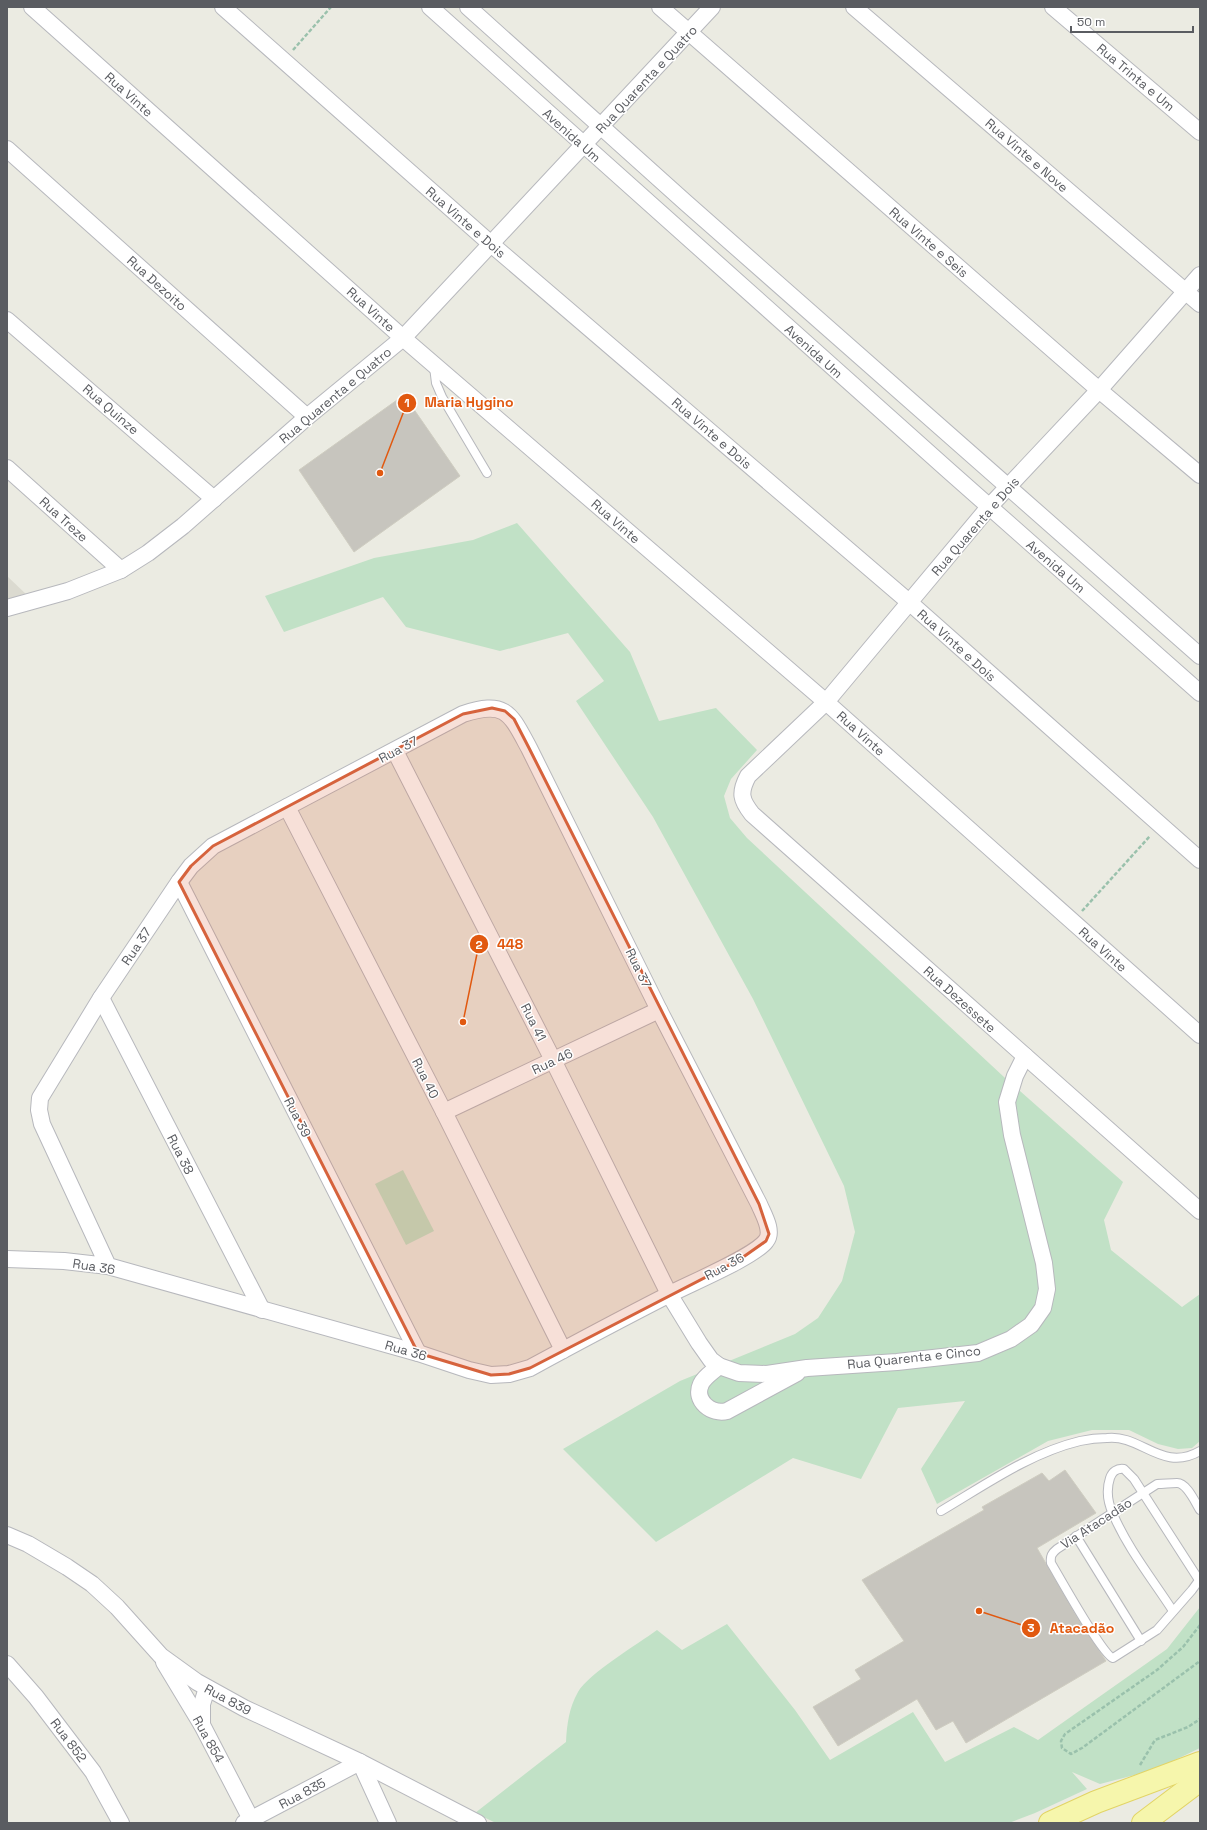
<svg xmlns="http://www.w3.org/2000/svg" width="1207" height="1830" font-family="'Space Grotesk',sans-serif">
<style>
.education{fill:#dbdad0}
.green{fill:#c1e1c6}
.building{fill:#c7c5be;stroke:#cfcdc1}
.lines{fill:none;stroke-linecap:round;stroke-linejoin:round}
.lane-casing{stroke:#b7b8bd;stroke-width:10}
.street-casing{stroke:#b7b8bd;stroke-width:18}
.primary-casing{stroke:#e2d465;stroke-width:24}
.path{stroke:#9ac1ac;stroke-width:2.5;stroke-dasharray:4 2;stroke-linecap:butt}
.lane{stroke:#fff;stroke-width:8}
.street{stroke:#fff;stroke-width:16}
.primary{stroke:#f6f6ac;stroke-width:22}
.marked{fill:#d6633d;fill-opacity:0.2;stroke:#d6633d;stroke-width:3;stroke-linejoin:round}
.labels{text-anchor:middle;stroke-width:3;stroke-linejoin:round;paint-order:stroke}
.street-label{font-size:13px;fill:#5a5c61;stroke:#fff}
.leader{fill:none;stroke:#e15910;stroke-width:1.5}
.callout-dot{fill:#e15910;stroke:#fff;stroke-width:1.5}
.mark-label{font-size:12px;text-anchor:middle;font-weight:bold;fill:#fff}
.callout-label{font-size:14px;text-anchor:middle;font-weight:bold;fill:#e15910;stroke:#fff;stroke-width:3;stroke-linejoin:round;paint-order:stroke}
</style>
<rect width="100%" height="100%" fill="#ebebe2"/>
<!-- education -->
<polygon class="education" points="7,576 27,595 7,600"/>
<!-- green -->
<g class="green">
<polygon points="517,523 630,652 659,721 716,708 757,750 731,779 724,796 730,818 747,838 1004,1077 1123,1182 1104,1220 1111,1250 1182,1307 1200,1294 1200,1441 1192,1448 1178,1449 1158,1444 1129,1430 1092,1430 1048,1441 937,1504 921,1469 965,1401 898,1408 861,1479 793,1458 656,1542 563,1449 680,1381 795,1334 818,1318 842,1281 855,1232 844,1186 753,999 653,817 576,701 604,681 568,633 500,651 406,627 383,597 284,632 265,596 374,558 473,540"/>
<polygon points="403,1170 434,1231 406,1245 375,1184"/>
<path d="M1200 1607V1748L1154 1770 1100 1784 1072 1772 1087 1789 1035 1813 1009 1823H496L475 1813 566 1742C567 1724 569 1708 578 1692 589 1673 638 1644 657 1630L682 1650 727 1624 795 1710 830 1760 913 1712 945 1762 1014 1727 1038 1740 1167 1649Z"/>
</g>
<!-- building -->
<g class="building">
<polygon points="404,395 460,476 354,552 299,470"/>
<polygon points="1065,1470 1096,1513 1037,1548 1077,1617 1106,1661 966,1743 953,1721 936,1730 917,1699 838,1746 813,1707 861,1679 855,1670 904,1641 862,1580 984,1510 982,1507 1042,1473 1049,1481"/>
</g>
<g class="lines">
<!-- lane casing -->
<g class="lane-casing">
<g id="lane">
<polyline points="434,367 436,383 442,397 487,473"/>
<path d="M1200 1510C1195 1502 1187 1483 1177 1483 1170 1483 1164 1484 1157 1484L1057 1549C1052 1553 1050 1556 1051 1563 1060 1578 1102 1654 1113 1658L1157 1630 1192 1590 1200 1579"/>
<path d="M941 1511C985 1485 1030 1453 1080 1441 1089 1439 1098 1438 1107 1438 1141 1434 1162 1473 1200 1451"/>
<polyline points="1076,1536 1141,1641"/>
<path d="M1173 1611C1153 1580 1128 1549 1113 1514 1108 1503 1106 1490 1110 1478 1112 1472 1117 1468 1124 1469L1134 1479 1199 1580"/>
</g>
</g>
<!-- street casing -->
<g class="street-casing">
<g id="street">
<polyline points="32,7 403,338 826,702 1200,1035"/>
<polyline points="223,7 491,244 909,602 1200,860"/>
<polyline points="430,7 949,471 1200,693"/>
<polyline points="468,7 685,202 1200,656"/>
<polyline points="660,7 1099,390 1200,475"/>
<polyline points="854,7 1200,304"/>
<polyline points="1053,7 1200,132"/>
<polyline points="7,149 307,417"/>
<path d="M1200 275 1099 390 989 507 826 702 748 776C739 793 741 800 752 814L1200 1211"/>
<polyline points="7,320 214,499"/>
<polyline points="7,468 121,570"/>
<polyline points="7,608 68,591 121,570 148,553 183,526 307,417 403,338 712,7"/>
<polyline points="395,751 553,1060 669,1294 699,1343 711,1360 719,1366 739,1373 767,1374 807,1368 897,1362 978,1353 1011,1339 1031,1325 1043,1308 1047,1289 1044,1263 1012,1135 1007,1102 1015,1076 1025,1056"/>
<polyline points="287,807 444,1112 563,1350"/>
<polyline points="179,882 418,1353"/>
<polyline points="101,998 262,1310"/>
<polyline points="444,1112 659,1010"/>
<path d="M7 1259 64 1261 108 1266 418 1353 469 1370 491 1375 509 1374 530 1368C576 1343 623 1318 670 1294 691 1283 754 1257 766 1241 774 1231 763 1214 759 1204L659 1010 529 748C510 713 506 700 463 714L213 846 191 866 179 882 101 998 40 1098 39 1110 42 1124 108 1266"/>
<path d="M719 1366C713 1372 705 1376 701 1384 693 1401 712 1415 727 1411L797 1373"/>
<polyline points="7,1535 28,1544 67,1567 92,1584 117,1607 161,1656 197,1682 244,1708 360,1762 478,1823"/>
<polyline points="164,1662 202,1725 253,1823"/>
<polyline points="7,1664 36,1697 93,1772 121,1823"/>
<polyline points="202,1725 202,1704 207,1688"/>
<polyline points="244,1823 360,1762 388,1823"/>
</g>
</g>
<!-- primary casing -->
<g class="primary-casing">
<g id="primary">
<polyline points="1050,1823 1096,1802 1200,1763"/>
<polyline points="1143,1823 1200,1780"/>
</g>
</g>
<!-- path -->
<g class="path">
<polyline points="293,50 331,7"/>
<polyline points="1082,911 1150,836"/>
<polyline points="1200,1625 1183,1647 1157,1670 1065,1734 1061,1741 1062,1748 1071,1754 1082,1748 1200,1661"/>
<polyline points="1140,1765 1155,1740 1188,1727 1200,1719"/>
</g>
<!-- lane -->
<use href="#lane" class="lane"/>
<!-- street -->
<use href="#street" class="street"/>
<!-- primary -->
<use href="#primary" class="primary"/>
</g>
<!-- marked area -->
<path class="marked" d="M492 708 505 711 514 719 529 748 759 1204 769 1234 766 1241 739 1260 530 1368 509 1374 491 1375 418 1353 179 882 191 866 213 846 463 714Z"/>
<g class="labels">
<!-- street labels -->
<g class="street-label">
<text transform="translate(1136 77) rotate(40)" y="5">Rua Trinta e Um</text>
<text transform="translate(646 79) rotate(-47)" y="5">Rua Quarenta e Quatro</text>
<text transform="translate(129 94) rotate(42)" y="5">Rua Vinte</text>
<text transform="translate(572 135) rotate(42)" y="5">Avenida Um</text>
<text transform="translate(1027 155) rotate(41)" y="5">Rua Vinte e Nove</text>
<text transform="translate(466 222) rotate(41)" y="5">Rua Vinte e Dois</text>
<text transform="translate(929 242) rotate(41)" y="5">Rua Vinte e Seis</text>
<text transform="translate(157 283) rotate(42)" y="5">Rua Dezoito</text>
<text transform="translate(371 309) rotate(42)" y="5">Rua Vinte</text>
<text transform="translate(814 351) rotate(42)" y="5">Avenida Um</text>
<text transform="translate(335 395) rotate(-40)" y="5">Rua Quarenta e Quatro</text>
<text transform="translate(111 409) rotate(41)" y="5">Rua Quinze</text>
<text transform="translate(712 433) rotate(41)" y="5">Rua Vinte e Dois</text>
<text transform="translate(64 519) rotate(42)" y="5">Rua Treze</text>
<text transform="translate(616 521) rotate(41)" y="5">Rua Vinte</text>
<text transform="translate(975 526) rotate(-49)" y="5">Rua Quarenta e Dois</text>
<text transform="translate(1056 566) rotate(41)" y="5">Avenida Um</text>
<text transform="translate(957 645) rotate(42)" y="5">Rua Vinte e Dois</text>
<text transform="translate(861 733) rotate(42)" y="5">Rua Vinte</text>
<text transform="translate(398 749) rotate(-28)" y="5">Rua 37</text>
<text transform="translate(136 946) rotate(-56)" y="5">Rua 37</text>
<text transform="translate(1103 949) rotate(42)" y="5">Rua Vinte</text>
<text transform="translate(639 968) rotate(64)" y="5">Rua 37</text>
<text transform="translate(960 999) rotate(42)" y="5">Rua Dezessete</text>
<text transform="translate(534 1022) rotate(63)" y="5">Rua 41</text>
<text transform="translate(552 1061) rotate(-25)" y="5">Rua 46</text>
<text transform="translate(426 1078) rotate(63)" y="5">Rua 40</text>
<text transform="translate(298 1117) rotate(63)" y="5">Rua 39</text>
<text transform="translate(181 1154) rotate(63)" y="5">Rua 38</text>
<text transform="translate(94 1266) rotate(9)" y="5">Rua 36</text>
<text transform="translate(724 1266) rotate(-28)" y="5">Rua 36</text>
<text transform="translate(406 1350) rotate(16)" y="5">Rua 36</text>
<text transform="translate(914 1357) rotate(-6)" y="5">Rua Quarenta e Cinco</text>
<text transform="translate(1096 1523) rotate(-33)" y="5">Via Atacadão</text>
<text transform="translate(228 1699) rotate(28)" y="5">Rua 839</text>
<text transform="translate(209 1739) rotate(61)" y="5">Rua 854</text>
<text transform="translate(69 1740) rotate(53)" y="5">Rua 852</text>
<text transform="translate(302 1793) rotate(-28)" y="5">Rua 835</text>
</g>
</g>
<!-- callouts -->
<path class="leader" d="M380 473L407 403M463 1022L479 944M979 1611L1031 1628"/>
<g class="callout-dot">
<circle cx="380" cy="473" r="4"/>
<circle cx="463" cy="1022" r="4"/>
<circle cx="979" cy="1611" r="4"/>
<circle cx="407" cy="403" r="10"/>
<circle cx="479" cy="944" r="10"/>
<circle cx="1031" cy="1628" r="10"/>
</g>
<g class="mark-label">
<text x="407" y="407">1</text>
<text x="479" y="949">2</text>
<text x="1031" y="1632">3</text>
</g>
<g class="callout-label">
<text x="469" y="407">Maria Hygino</text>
<text x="510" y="949">448</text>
<text x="1082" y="1633">Atacadão</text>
</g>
<!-- border -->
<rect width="1207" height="1830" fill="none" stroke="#5a5c61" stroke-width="16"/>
<!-- scale -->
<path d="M1071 26v6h122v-6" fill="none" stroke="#5a5c61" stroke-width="2"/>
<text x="1077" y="26" font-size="12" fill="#5a5c61" stroke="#ffffff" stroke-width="3" paint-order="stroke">50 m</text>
</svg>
